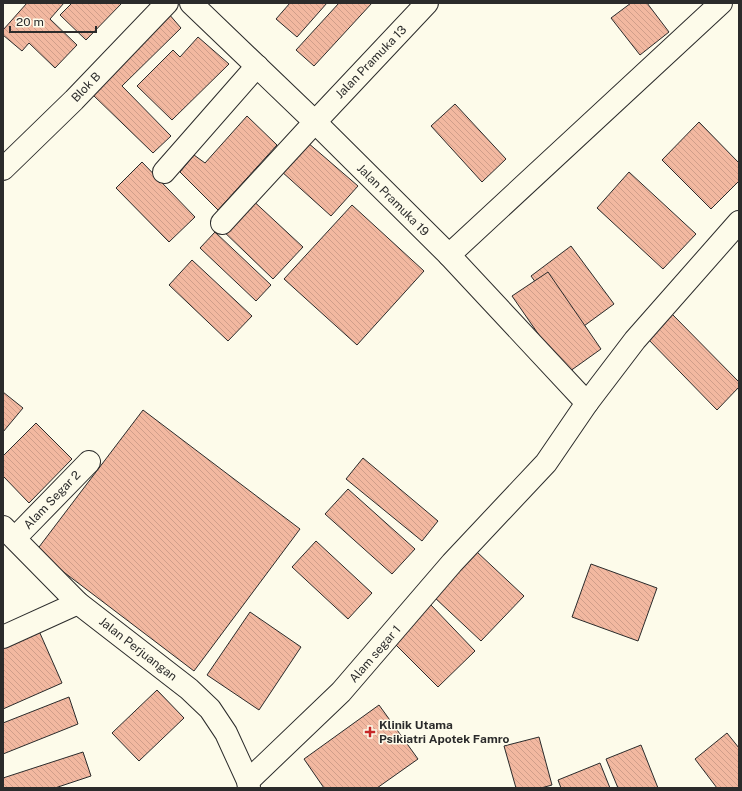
<svg xmlns="http://www.w3.org/2000/svg" width="742" height="791" font-family="'Public Sans',sans-serif">
<style>
.building{fill:url(#building-back-hatch);stroke:#2b2b2b}
.lines{fill:none;stroke-linecap:round;stroke-linejoin:round}
.street-casing{stroke:#2b2b2b;stroke-width:24}
.secondary-casing{stroke:#2b2b2b;stroke-width:24}
.street{stroke:#fdfbea;stroke-width:22}
.secondary{stroke:#fdfbea;stroke-width:22}
.poi-dot{fill:#c62828;stroke:#fdfbea;stroke-width:1.5}
.labels{text-anchor:middle;stroke-width:3;stroke-linejoin:round;paint-order:stroke}
.street-label{font-size:12px;fill:#2b2b2b;stroke:#fdfbea}
.poi-label{font-size:12px;font-weight:bold;fill:#2b2b2b;stroke:#fdfbea;text-anchor:start}
</style>
<defs>
<pattern id="building-back-hatch" width="6" height="6" patternUnits="userSpaceOnUse"><rect width="6" height="6" fill="#f2b8a0"/><path d="M-1 5l2 2M0 0l6 6M5-1l2 2" fill="none" stroke="#d09e8a"/></pattern>
</defs>
<rect width="100%" height="100%" fill="#fdfbea"/>
<!-- building -->
<g class="building">
<polygon points="27,3 64,3 50,19 77,45 55,68 29,43 22,51 3,35 3,30"/>
<polygon points="72,3 122,3 86,40 60,15"/>
<polygon points="290,3 327,3 297,37 276,19"/>
<polygon points="339,3 372,3 314,66 296,50"/>
<polygon points="631,3 647,3 669,32 640,55 611,18"/>
<polygon points="168,13 181,28 122,86 171,136 153,153 93,95"/>
<polygon points="198,37 229,64 172,120 137,86 173,50 180,57"/>
<polygon points="455,104 506,159 482,182 431,126"/>
<polygon points="247,116 277,145 218,210 180,172 194,155 205,163"/>
<polygon points="699,122 739,163 739,181 711,209 662,160"/>
<polygon points="307,142 358,186 331,216 281,171"/>
<polygon points="142,162 195,217 169,242 116,188"/>
<polygon points="629,172 696,234 663,269 597,208"/>
<polygon points="248,196 303,247 273,279 219,227"/>
<polygon points="352,205 424,271 357,345 284,279"/>
<polygon points="215,232 271,285 256,301 200,248"/>
<polygon points="571,246 614,304 573,334 531,276"/>
<polygon points="192,260 252,316 228,341 169,285"/>
<polygon points="548,272 601,349 566,374 512,296"/>
<polygon points="671,313 739,382 739,387 717,410 646,337"/>
<polygon points="3,392 23,408 3,432"/>
<polygon points="143,410 300,529 194,671 36,551"/>
<polygon points="36,423 72,459 29,503 3,476 3,456"/>
<polygon points="363,458 438,521 422,541 346,479"/>
<polygon points="348,489 415,549 392,574 325,514"/>
<polygon points="316,541 372,593 348,619 292,567"/>
<polygon points="477,552 524,596 481,641 434,597"/>
<polygon points="591,564 657,588 638,641 572,617"/>
<polygon points="430,604 475,651 438,687 392,641"/>
<polygon points="250,612 301,647 259,710 207,675"/>
<polygon points="39,631 62,683 3,709 3,646"/>
<polygon points="157,690 184,718 139,761 112,733"/>
<polygon points="69,697 78,724 3,754 3,723"/>
<polygon points="379,705 418,759 377,788 324,788 304,759"/>
<polygon points="727,733 739,748 739,788 717,788 695,759"/>
<polygon points="539,737 552,785 541,788 516,788 504,746"/>
<polygon points="641,745 658,788 618,788 606,759"/>
<polygon points="83,752 91,776 55,788 3,788 3,778"/>
<polygon points="600,763 610,788 561,788 558,780"/>
</g>
<g class="lines">
<!-- street casing -->
<g class="street-casing">
<g id="street">
<polyline points="191,3 315,122 449,255 587,403"/>
<polyline points="3,169 74,100 167,3"/>
<polyline points="164,172 257,66"/>
<polyline points="222,223 315,122 427,3"/>
<polyline points="449,255 721,3"/>
<polyline points="15,538 89,462"/>
<polyline points="3,637 78,603"/>
<polyline points="248,781 341,692 452,563 546,463 587,403 635,340 739,222"/>
</g>
</g>
<!-- secondary casing -->
<g class="secondary-casing">
<polyline id="secondary" points="3,527 78,603 189,689 210,709 226,733 248,781 249,788"/>
</g>
<!-- street -->
<use href="#street" class="street"/>
<!-- secondary -->
<use href="#secondary" class="secondary"/>
</g>
<!-- markers -->
<path class="poi-dot" d="M368 726h4v4h4v4h-4v4h-4v-4h-4v-4h4z"/>
<g class="labels">
<!-- street labels -->
<g class="street-label">
<text transform="translate(371 62) rotate(-46)" y="4">Jalan Pramuka 13</text>
<text transform="translate(86 87) rotate(-46)" y="4">Blok B</text>
<text transform="translate(393 200) rotate(45)" y="4">Jalan Pramuka 19</text>
<text transform="translate(52 500) rotate(-46)" y="4">Alam Segar 2</text>
<text transform="translate(138 649) rotate(38)" y="4">Jalan Perjuangan</text>
<text transform="translate(375 654) rotate(-49)" y="4">Alam segar 1</text>
</g>
<!-- poi labels -->
<g class="poi-label">
<text x="379" y="729">Klinik Utama<tspan x="379" dy="14">Psikiatri Apotek Famro</tspan></text>
</g>
</g>
<!-- border -->
<rect width="742" height="791" fill="none" stroke="#2b2b2b" stroke-width="8"/>
<!-- scale -->
<path d="M10 26v6h86v-6" fill="none" stroke="#2b2b2b" stroke-width="2"/>
<text x="16" y="26" font-size="12" fill="#2b2b2b" stroke="#fdfbea" stroke-width="3" paint-order="stroke">20 m</text>
</svg>
